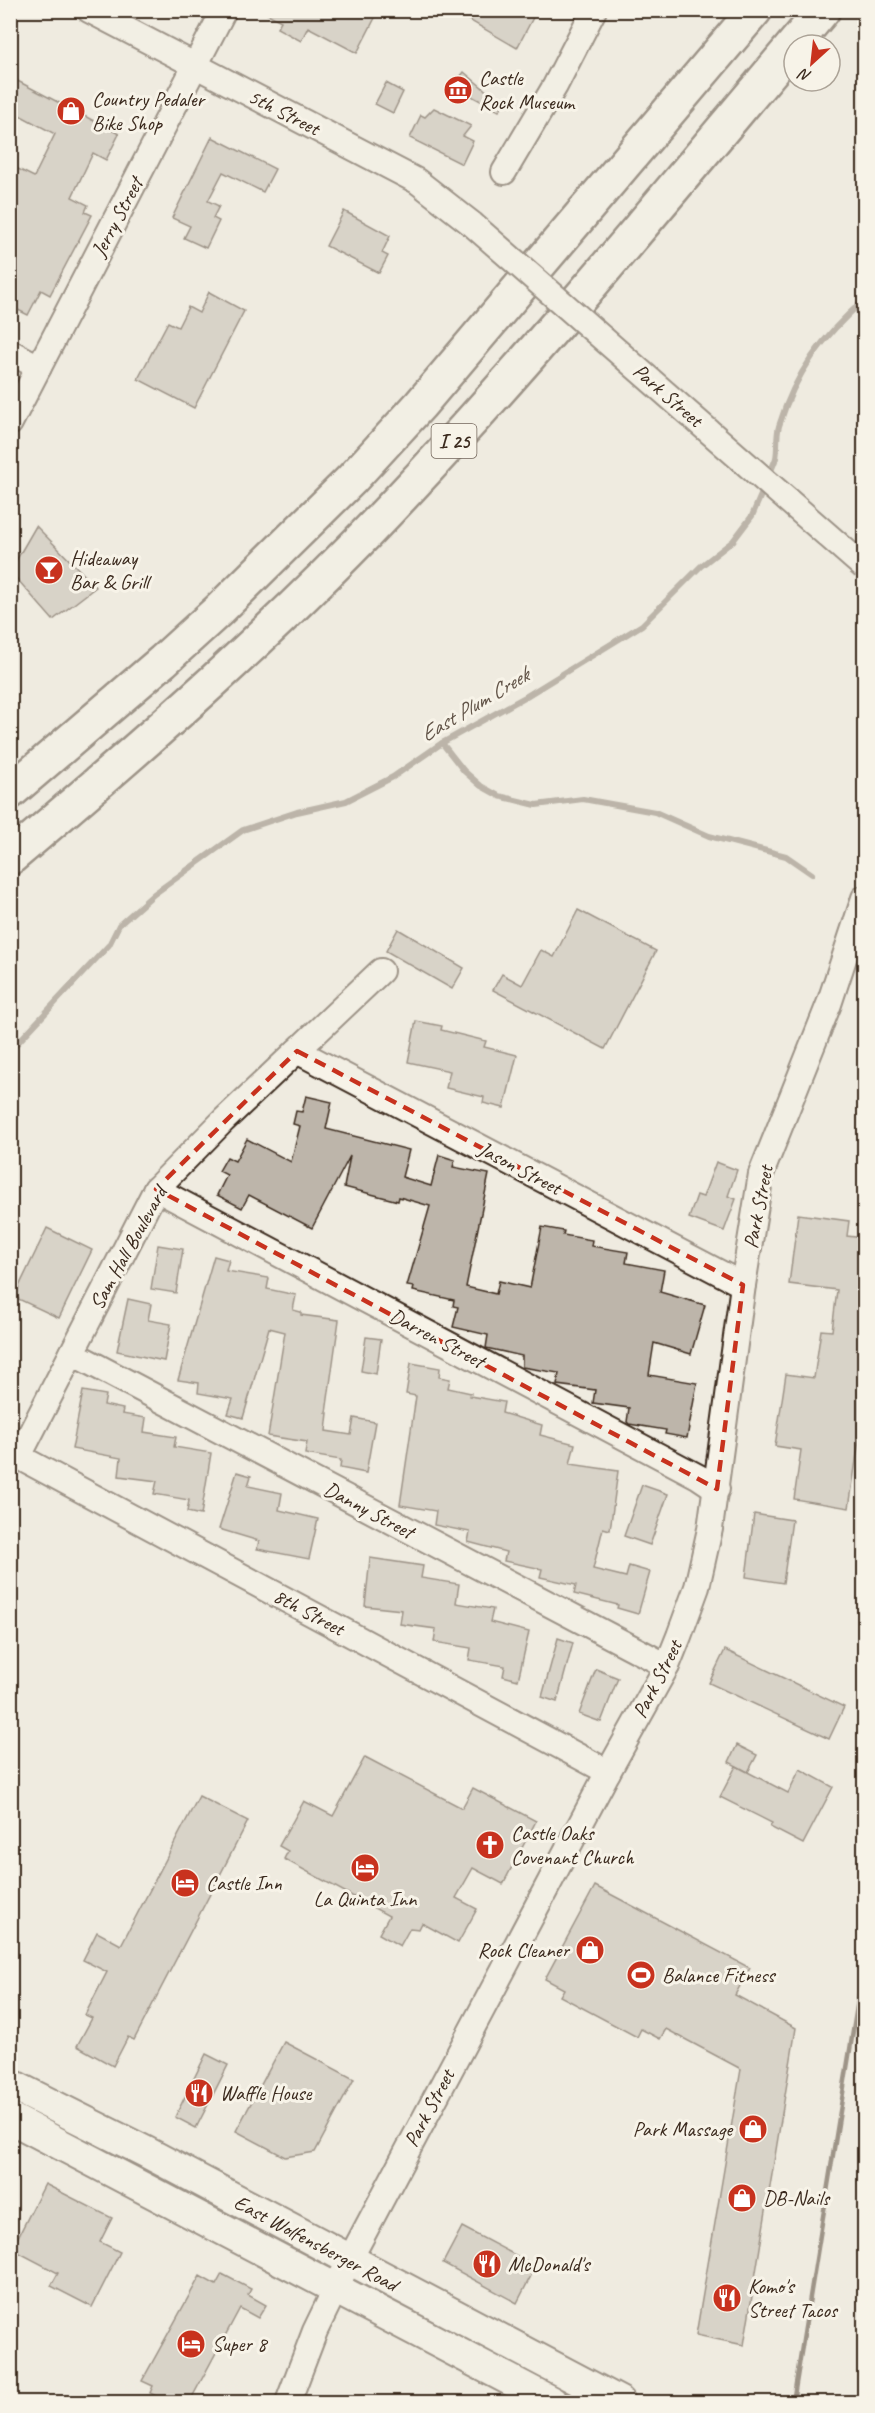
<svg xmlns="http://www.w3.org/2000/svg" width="875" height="2413" font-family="Caveat,sans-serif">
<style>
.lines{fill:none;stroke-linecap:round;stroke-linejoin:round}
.stream{stroke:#7e7266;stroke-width:6}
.building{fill:#bdb5aa;stroke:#3b2a1e;stroke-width:1.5}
.minor-casing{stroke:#3b2a1e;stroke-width:28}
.major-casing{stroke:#3b2a1e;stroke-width:34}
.highway-casing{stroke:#3b2a1e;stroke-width:38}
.minor{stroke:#f7f3e8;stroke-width:24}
.major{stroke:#f7f3e8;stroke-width:30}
.highway{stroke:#f7f3e8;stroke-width:33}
.rail{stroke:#3b2a1e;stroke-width:4.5}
.minor-bridge-casing{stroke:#3b2a1e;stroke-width:28;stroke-linecap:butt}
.minor-bridge{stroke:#f7f3e8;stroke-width:24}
.marked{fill:none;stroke:#c8321e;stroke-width:4.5;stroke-dasharray:12 8;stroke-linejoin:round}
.labels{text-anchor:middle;stroke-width:6;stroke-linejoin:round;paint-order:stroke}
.shield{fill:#f7f3e8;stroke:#73665b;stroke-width:1.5}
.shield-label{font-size:20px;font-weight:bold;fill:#3b2a1e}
.poi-label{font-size:21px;fill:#3b2a1e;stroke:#f7f3e8;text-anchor:start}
.street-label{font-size:21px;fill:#3b2a1e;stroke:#f7f3e8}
.water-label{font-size:22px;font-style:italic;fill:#625448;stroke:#f7f3e8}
</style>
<rect width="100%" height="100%" fill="#efebe0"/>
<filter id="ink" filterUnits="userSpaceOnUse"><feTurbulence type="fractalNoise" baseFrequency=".0167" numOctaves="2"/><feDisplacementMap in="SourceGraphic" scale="12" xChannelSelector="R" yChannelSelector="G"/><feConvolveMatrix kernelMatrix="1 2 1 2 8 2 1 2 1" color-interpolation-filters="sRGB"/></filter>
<g filter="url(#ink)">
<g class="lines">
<!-- stream -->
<g class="stream">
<path d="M769 476C771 470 774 464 776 458 778 448 776 436 779 426 795 373 823 336 864 300"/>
<polyline points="442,743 464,771 481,786 499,796 536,805 583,799 655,812 709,836 786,856 812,874"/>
<polyline points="10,1051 109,945 119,925 154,894 243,830 297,812 346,801 393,777 442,743 525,697 642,625 701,566 733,541 752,516 764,488"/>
</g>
</g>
<!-- building -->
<g class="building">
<polygon points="260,10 379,10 357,53 308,27 301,41 277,28 281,21"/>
<polygon points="452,10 537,10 517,48"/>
<polygon points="464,72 503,105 499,111 453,86"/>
<polygon points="10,77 119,134 106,160 93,153 72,197 88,205 85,212 92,215 50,295 41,290 28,315 10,306 10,165 34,177 55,134 10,110"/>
<polygon points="386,83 403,92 393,113 375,104"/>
<polygon points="434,108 471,126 463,136 473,141 462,164 410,138 421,115 425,117"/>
<polygon points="212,137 275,169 263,192 223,172 208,201 219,206 213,218 219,221 206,248 184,238 190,226 172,218"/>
<polygon points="344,211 390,236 382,253 388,256 379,273 326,246"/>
<polygon points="209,292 244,311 194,408 138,379 168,322 178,327 188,307 199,313"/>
<polygon points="36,526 96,587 53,620 10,571"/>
<polygon points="578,910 656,951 605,1049 493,990 502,974 522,985 541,950 554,957"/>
<polygon points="398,929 464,968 452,989 386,951"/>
<polygon points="416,1021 442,1026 441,1030 486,1041 484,1047 517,1055 504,1108 483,1103 484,1097 446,1088 450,1071 408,1062"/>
<polygon points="306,1096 332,1102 326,1129 409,1150 402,1177 431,1186 439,1155 455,1160 453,1167 489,1174 466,1287 496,1294 499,1281 530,1288 542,1227 564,1231 563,1235 592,1240 591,1246 628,1252 626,1263 664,1270 660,1292 705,1305 691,1354 654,1343 649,1375 697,1383 687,1438 665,1434 666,1430 629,1424 627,1422 629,1408 593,1403 595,1390 557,1385 559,1373 522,1367 522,1356 486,1348 488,1335 453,1327 458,1307 453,1306 454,1300 413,1291 414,1287 407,1286 430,1206 399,1197 398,1201 344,1187 350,1156 312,1228 249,1195 242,1208 217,1195 227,1175 219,1171 227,1157 235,1161 247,1139 291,1162 300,1126 293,1124 296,1111 302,1112"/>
<polygon points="716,1162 737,1170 728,1196 736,1199 724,1231 689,1218 697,1195 703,1197"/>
<polygon points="798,1214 849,1221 847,1236 864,1238 864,1406 849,1508 794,1499 801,1450 775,1446 786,1374 814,1378 821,1330 832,1331 837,1290 789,1284"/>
<polygon points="47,1228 92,1250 59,1318 14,1297"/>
<polygon points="158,1245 183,1249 176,1293 151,1289"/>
<polygon points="214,1256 229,1260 226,1271 269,1278 267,1289 296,1295 293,1310 301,1312 301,1315 339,1320 326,1413 328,1413 326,1431 351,1435 354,1418 375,1422 366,1473 340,1468 341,1460 305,1454 307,1442 268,1436 285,1332 269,1328 243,1418 228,1414 233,1399 198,1393 199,1383 178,1380"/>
<polygon points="128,1299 151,1304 148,1320 171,1324 164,1361 117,1351"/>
<polygon points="366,1337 381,1339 376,1374 361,1371"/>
<polygon points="411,1363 440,1368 439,1377 450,1379 448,1388 471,1393 470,1396 504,1402 502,1413 542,1425 540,1435 575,1444 570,1464 618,1471 610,1530 603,1528 593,1569 626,1577 629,1566 650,1572 638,1614 617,1608 618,1605 574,1594 576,1585 540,1577 542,1569 504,1561 506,1552 468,1542 470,1532 434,1525 436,1511 400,1505 416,1396 406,1394"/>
<polygon points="83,1391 106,1395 104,1405 123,1409 122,1414 146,1418 144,1432 176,1437 174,1447 211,1453 201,1515 187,1512 189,1500 154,1494 157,1481 119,1476 121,1458 72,1449"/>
<polygon points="237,1472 251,1476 248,1486 282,1493 279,1510 318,1519 309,1559 257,1549 259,1541 219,1529"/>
<polygon points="642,1485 668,1494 650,1545 624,1536"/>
<polygon points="754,1514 792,1520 783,1583 746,1577"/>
<polygon points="370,1558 423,1566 421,1578 459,1584 456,1603 493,1609 490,1622 529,1632 518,1680 503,1676 505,1666 469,1660 471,1648 434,1642 436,1629 400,1624 402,1610 365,1606"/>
<polygon points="558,1638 573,1643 557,1702 542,1697"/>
<polygon points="725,1650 844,1707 829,1739 709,1683"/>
<polygon points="596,1669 618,1678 601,1722 579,1714"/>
<polygon points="737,1745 757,1755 748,1772 729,1762"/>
<polygon points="365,1757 462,1808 473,1788 536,1821 503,1884 473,1868 456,1898 477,1909 458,1943 422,1923 419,1929 410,1928 400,1946 379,1934 389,1916 284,1859 288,1851 279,1846 304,1801 333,1816"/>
<polygon points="736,1766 788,1793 800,1769 833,1787 803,1844 770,1827 772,1823 720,1797"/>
<polygon points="199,1796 248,1821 134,2040 128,2037 113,2066 77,2046 92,2018 85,2015 107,1972 83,1960 97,1932 121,1945"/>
<polygon points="595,1886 750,1968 735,1995 796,2028 744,2345 696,2335 741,2069 666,2029 660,2039 641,2029 637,2037 560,1996 564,1989 545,1979"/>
<polygon points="284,2042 354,2079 315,2152 285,2157 236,2131"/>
<polygon points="206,2054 228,2065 196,2128 175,2117"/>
<polygon points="45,2184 112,2218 100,2242 120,2252 92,2307 51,2286 58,2273 12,2249"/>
<polygon points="462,2227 536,2266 517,2303 443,2263"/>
<polygon points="222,2274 251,2289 248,2295 266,2305 258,2318 240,2308 189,2403 182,2403 171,2396 168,2402 150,2393 153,2386 142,2381 200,2276 216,2285"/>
</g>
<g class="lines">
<!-- minor casing -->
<g class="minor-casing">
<g id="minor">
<polyline points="89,10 417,181 472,224"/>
<polyline points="504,172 555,86 594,10"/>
<polyline points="10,352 39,367"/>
<polyline points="10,423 224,10"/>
<polyline points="297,1051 743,1285"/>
<polyline points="156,1189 699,1477 717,1489"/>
<polyline points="72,1353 667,1666"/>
<polyline points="10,1452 608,1772"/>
<polyline points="19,1456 156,1189 224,1120 381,971"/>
<polyline points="288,2402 315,2331 349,2261 608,1772 667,1666 679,1636 697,1587 710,1529 743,1285 761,1174 829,1004 864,898"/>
</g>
</g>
<!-- major casing -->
<g class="major-casing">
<g id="major">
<polyline points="10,2084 146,2152 620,2402"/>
<polyline points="10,2118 552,2402"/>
</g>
</g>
<!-- highway casing -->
<g class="highway-casing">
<g id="highway">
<polyline points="10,792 163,661 219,610 351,480 420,405 755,10"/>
<path d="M10 858C147 742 283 624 405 493 551 338 685 173 823 10"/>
</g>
</g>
<!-- minor -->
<use href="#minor" class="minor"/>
<!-- major -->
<use href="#major" class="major"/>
<!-- highway -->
<use href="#highway" class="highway"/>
<!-- rail -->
<polyline class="rail" points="793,2402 864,1963"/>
<!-- minor-bridge casing -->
<g class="minor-bridge-casing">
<polyline id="minor-bridge" points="472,224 864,567"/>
</g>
<!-- minor-bridge -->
<use href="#minor-bridge" class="minor-bridge"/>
</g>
</g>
<!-- marked area -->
<path d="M0 0H875V2413H0ZM297 1051 743 1285 717 1489 156 1189Z" fill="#efebe0" fill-opacity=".55" fill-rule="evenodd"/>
<path class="marked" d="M297 1051 743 1285 717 1489 156 1189Z"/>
<!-- icons -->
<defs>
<g id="museum-disc" transform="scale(1.5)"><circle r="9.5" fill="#c8321e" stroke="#f7f3e8"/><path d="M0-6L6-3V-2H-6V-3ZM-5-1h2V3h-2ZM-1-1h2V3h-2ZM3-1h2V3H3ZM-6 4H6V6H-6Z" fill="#fff"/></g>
<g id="shop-disc" transform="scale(1.5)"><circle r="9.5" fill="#c8321e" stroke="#f7f3e8"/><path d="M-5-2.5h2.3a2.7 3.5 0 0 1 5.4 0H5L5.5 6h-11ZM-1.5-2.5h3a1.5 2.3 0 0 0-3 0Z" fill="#fff"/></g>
<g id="bar-disc" transform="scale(1.5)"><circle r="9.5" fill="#c8321e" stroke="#f7f3e8"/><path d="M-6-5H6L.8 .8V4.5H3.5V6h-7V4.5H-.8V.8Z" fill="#fff"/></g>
<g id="church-disc" transform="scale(1.5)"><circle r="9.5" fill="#c8321e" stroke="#f7f3e8"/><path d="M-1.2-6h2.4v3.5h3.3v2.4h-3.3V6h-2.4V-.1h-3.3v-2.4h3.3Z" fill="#fff"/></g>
<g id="hotel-disc" transform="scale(1.5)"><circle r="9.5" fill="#c8321e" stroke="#f7f3e8"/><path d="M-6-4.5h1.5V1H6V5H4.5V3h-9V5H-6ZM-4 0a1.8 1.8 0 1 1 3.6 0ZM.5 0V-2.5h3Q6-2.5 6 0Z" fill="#fff"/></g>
<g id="stadium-disc" transform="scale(1.5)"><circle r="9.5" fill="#c8321e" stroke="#f7f3e8"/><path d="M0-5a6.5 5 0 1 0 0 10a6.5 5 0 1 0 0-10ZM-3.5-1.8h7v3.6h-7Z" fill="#fff"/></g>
<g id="restaurant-disc" transform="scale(1.5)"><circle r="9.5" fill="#c8321e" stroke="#f7f3e8"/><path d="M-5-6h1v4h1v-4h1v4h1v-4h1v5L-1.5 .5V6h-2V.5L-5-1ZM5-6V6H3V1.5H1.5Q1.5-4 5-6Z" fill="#fff"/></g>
</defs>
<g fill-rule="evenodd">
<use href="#museum-disc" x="458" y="90"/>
<use href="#shop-disc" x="71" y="111"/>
<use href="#bar-disc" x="49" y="570"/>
<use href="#church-disc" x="490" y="1845"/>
<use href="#hotel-disc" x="365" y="1868"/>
<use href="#hotel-disc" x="185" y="1883"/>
<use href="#shop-disc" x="590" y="1950"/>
<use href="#stadium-disc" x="641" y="1975"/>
<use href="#restaurant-disc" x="199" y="2093"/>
<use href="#shop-disc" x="753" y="2129"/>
<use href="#shop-disc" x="742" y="2198"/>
<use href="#restaurant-disc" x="487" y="2264"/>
<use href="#restaurant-disc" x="727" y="2298"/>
<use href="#hotel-disc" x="191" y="2344"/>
</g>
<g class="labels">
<!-- shield labels -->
<rect class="shield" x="431.5" y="424" width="45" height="34" rx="4.5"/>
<g class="shield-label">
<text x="454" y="448">I 25</text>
</g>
<!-- poi labels -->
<g class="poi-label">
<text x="479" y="85">Castle<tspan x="479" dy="24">Rock Museum</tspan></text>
<text x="92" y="106">Country Pedaler<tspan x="92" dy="24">Bike Shop</tspan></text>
<text x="70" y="565">Hideaway<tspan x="70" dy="24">Bar &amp; Grill</tspan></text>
<text x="511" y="1840">Castle Oaks<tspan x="511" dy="24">Covenant Church</tspan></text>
<text x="206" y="1890">Castle Inn</text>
<text x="365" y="1906" text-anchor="middle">La Quinta Inn</text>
<text x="569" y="1957" text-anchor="end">Rock Cleaner</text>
<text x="662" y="1982">Balance Fitness</text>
<text x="220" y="2100">Waffle House</text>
<text x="732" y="2136" text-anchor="end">Park Massage</text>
<text x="763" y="2205">DB-Nails</text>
<text x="508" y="2271">McDonald's</text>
<text x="748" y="2293">Komo's<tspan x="748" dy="24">Street Tacos</tspan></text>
<text x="212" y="2351">Super 8</text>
</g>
<!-- street labels -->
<g class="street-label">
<text transform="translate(284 112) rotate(27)" y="7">5th Street</text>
<text transform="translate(117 217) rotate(-62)" y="7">Jerry Street</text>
<text transform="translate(668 395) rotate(41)" y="7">Park Street</text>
<text transform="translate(520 1168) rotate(28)" y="7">Jason Street</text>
<text transform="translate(758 1207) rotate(-79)" y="7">Park Street</text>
<text transform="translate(128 1248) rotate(-61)" y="7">Sam Hall Boulevard</text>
<text transform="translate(437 1338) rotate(28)" y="7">Darren Street</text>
<text transform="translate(369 1510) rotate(28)" y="7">Danny Street</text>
<text transform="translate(309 1612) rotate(28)" y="7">8th Street</text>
<text transform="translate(657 1679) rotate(-63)" y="7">Park Street</text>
<text transform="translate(429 2108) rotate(-62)" y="7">Park Street</text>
<text transform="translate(316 2243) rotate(28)" y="7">East Wolfensberger Road</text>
</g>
<!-- water labels -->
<g class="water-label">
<text transform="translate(474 704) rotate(-31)" y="8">East Plum Creek</text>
</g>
</g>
<!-- margin -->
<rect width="875" height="2413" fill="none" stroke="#f7f3e8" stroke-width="36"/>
<rect x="18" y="18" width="839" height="2377" fill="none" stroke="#3b2a1e" stroke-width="2" filter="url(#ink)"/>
<!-- north arrow -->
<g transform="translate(812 63) rotate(207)"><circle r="28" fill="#f7f3e8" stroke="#aca397" stroke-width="1.5"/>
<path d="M0-4.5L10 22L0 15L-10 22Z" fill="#c8321e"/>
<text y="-9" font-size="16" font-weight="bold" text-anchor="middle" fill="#3b2a1e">N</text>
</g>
</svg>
